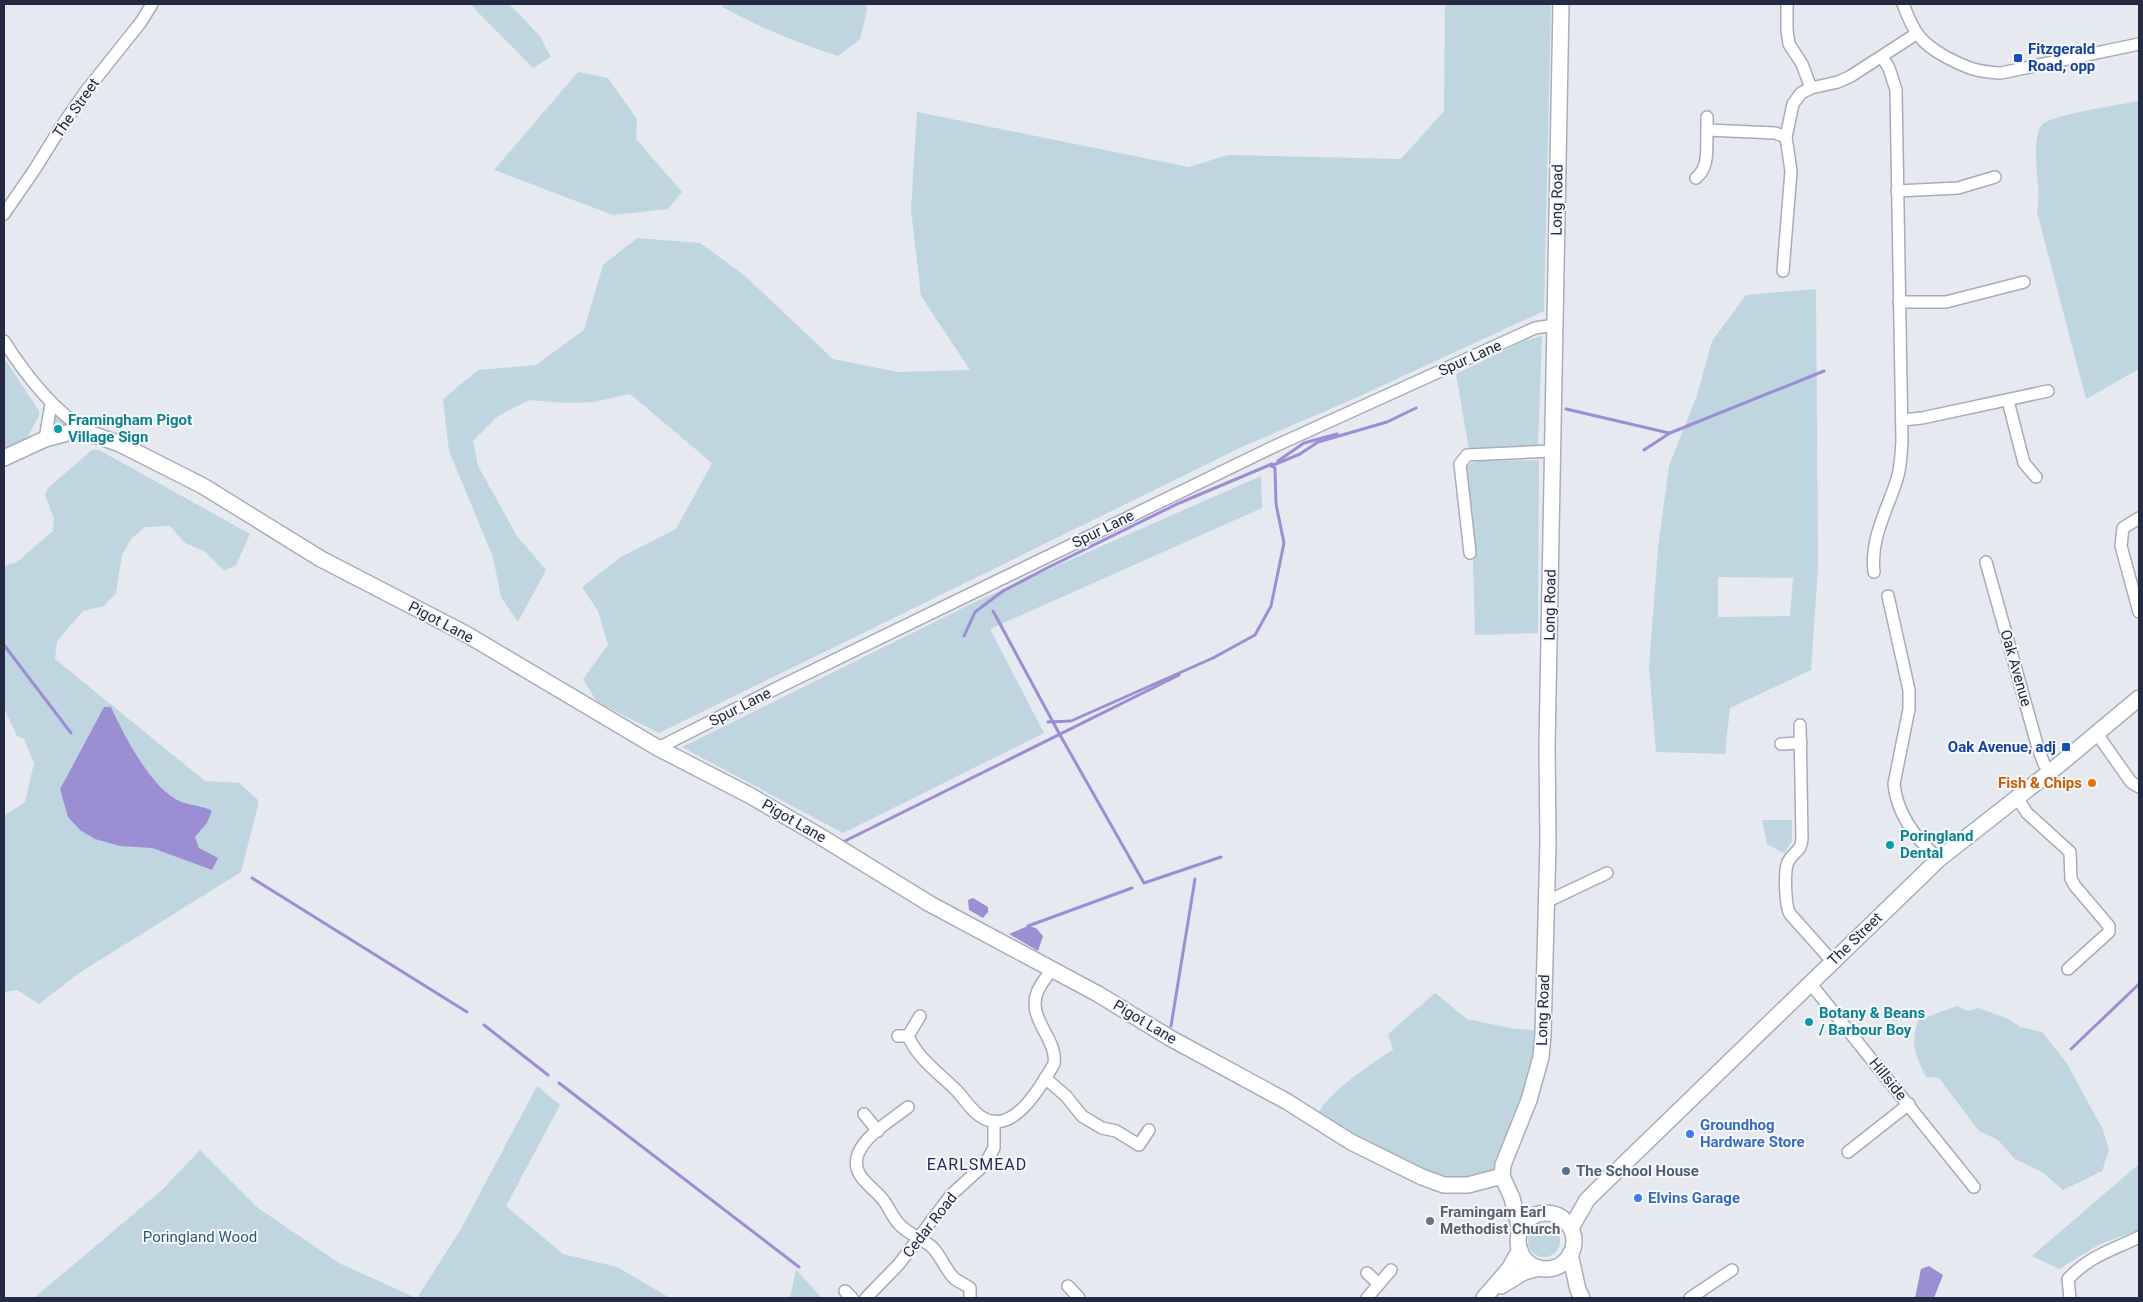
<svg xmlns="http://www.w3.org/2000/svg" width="2143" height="1302" font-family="Roboto,sans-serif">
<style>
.green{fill:#bfd5e0;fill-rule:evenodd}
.water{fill:#9c8ed3}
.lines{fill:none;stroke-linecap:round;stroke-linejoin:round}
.stream{stroke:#9c8ed3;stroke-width:3}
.street-casing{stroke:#a8acb7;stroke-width:14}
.secondary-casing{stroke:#a7aebe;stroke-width:18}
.street{stroke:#fff;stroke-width:11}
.secondary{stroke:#fff;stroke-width:15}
.transit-dot{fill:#1a4fb4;stroke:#f7f8fb;stroke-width:2}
.culture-dot{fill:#0f9aa8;stroke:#f7f8fb;stroke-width:2}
.food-dot{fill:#e8710a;stroke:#f7f8fb;stroke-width:2}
.shop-dot{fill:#3f7fe0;stroke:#f7f8fb;stroke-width:2}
.service-dot{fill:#5c6f8a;stroke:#f7f8fb;stroke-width:2}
.worship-dot{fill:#6b7280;stroke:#f7f8fb;stroke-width:2}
.labels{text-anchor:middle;stroke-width:4;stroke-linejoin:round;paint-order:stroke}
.transit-label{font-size:15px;font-weight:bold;fill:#164399;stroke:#f7f8fb;text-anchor:start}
.street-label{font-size:15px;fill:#242a41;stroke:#f7f8fb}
.culture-label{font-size:15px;font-weight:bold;fill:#0d838f;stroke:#f7f8fb;text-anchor:start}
.food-label{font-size:15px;font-weight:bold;fill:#c56008;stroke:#f7f8fb;text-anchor:end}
.shop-label{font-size:15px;font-weight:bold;fill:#366cbe;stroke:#f7f8fb;text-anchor:start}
.service-label{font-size:15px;font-weight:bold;fill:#4e5e75;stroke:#f7f8fb;text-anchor:start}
.worship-label{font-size:15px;font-weight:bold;fill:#5b616d;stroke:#f7f8fb;text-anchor:start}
.park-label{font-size:15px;fill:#2d5879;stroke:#f7f8fb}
.neighbourhood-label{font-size:16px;letter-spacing:1px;fill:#1f2954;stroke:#f7f8fb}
</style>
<rect width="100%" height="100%" fill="#e6e9ef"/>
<!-- green -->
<g class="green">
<polygon points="470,4 509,4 539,35 551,57 533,68"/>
<path d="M724 4H865L867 10 860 39 838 56C797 43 759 27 722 7Z"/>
<polygon points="1445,4 1551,4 1544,311 1351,400 1244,446 659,733 597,702 583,679 608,645 598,611 582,587 621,557 676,529 712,463 630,394 594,402 565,403 529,400 498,416 473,441 478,466 517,536 546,570 518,622 501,597 493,557 449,451 443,399 478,370 536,365 584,330 603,265 637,238 700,243 744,275 833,359 898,372 970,370 921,296 911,210 917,112 1189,167 1228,155 1401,159 1444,111"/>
<polygon points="578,72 608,78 637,119 636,139 682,192 668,209 613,215 494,170"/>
<path d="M2139 101V369L2086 399 2037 212C2041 193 2036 175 2036 155 2036 146 2036 132 2042 125 2050 115 2123 104 2139 101Z"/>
<path d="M1816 289 1818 567 1811 670 1730 708 1725 754 1656 752 1649 667 1658 548 1669 466 1697 395 1712 341 1746 295ZM1718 577 1793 578 1790 616 1718 617Z"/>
<polygon points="1542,336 1538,445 1469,449 1456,374 1524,341"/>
<polygon points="4,358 39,411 39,416 25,441 4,449"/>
<polygon points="54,415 71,428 51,432"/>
<path d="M92 450H99L250 534 236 565 224 571 204 551 185 543 170 526 145 527 131 539 122 555 116 593 104 606 83 611 57 641 55 659 205 781 239 783 258 800V805L241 872 79 973 39 1004 17 990 4 992V816L25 802 34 763 24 739 17 736 4 708V566L17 562 53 531 54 519 45 495 48 488ZM104 707H111C126 740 147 784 180 801 187 804 196 805 203 806L207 823 195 837 199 848 212 870 152 848 60 789Z"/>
<polygon points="1539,460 1538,633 1475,635 1473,559 1466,473 1468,465 1477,461"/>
<polygon points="1261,476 1262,508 990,629 1044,733 843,833 682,747 977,601"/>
<polygon points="1762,820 1792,820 1792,841 1784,853 1767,844"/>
<path d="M1435 993 1467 1019 1515 1029 1538 1030 1531 1078 1499 1169C1480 1175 1460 1181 1439 1179 1426 1177 1413 1167 1401 1161 1373 1145 1346 1129 1319 1112 1328 1093 1374 1061 1393 1050L1388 1034Z"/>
<path d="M1957 1006 1968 1011 1978 1008 2009 1019 2020 1027 2042 1032 2066 1062 2103 1130 2109 1150 2102 1171 2063 1190 2042 1172 2015 1159 1998 1140 1979 1131 1939 1078 1926 1077C1916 1056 1909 1043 1919 1020Z"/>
<polygon points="537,1086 560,1105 506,1206 563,1254 617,1267 670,1298 417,1298 461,1229"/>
<polygon points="200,1150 258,1208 339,1263 416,1298 34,1298 162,1190"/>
<polygon points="2139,1164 2139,1230 2100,1244 2059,1269 2032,1256"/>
<circle cx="1544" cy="1241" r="16"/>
<polygon points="796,1270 822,1298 790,1298"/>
</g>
<!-- water -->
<g class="water">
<path d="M104 707H111C124 735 152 791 182 802 193 806 202 805 212 811L207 823 195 837 199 848 218 858 212 870 152 848 120 846 95 839 80 830 68 817 60 789Z"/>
<polygon points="973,898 988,907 988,912 983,918 969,910 968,900"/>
<polygon points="1028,926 1036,928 1043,936 1038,951 1009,934"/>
<polygon points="1929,1266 1943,1275 1934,1298 1915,1298 1921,1269"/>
</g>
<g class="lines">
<!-- stream -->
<g class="stream">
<polyline points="1566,409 1669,433"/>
<polyline points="1644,450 1670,433 1824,371"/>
<polyline points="1278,461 1304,443 1337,434"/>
<polyline points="993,611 1060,735 1144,883 1221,857"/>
<polyline points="964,636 975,612 1003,591 1045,569 1177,504 1272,464"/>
<polyline points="4,645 71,733"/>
<polyline points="1048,722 1071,721 1213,658 1255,635 1271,606 1284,543 1276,504 1275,468 1271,466 1300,454 1318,442 1387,422 1416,408"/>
<polyline points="845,841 1179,675"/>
<polyline points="252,878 467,1012"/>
<polyline points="1028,926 1132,888"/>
<polyline points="484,1025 548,1075"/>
<polyline points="1171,1026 1195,879"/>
<polyline points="2071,1049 2139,984"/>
<polyline points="559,1083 799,1267"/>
</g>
<!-- street casing -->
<g class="street-casing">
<g id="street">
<polyline points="1787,4 1787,30 1789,44 1802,64 1811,88"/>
<path d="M1903 4C1913 31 1920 43 1946 57 1967 68 1977 72 2001 73L2139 44"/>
<polyline points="1707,130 1707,117"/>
<path d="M1696 178C1710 167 1706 147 1707 130L1775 133 1786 137"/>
<polyline points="1897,191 1958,188 1995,177"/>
<polyline points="4,214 35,169 61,127 86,91 141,22 152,4"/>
<polyline points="1783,271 1791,171 1786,137 1793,104 1801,93 1811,88 1838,82 1851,76 1916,34"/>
<polyline points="1899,302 1946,302 2024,282"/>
<path d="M4 341C26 376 52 409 86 431"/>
<polyline points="2008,401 2024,463 2036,477"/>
<polyline points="1902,420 1922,418 2048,391"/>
<polyline points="45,439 51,404"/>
<polyline points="2139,518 2123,528 2121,546 2139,612"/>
<polyline points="1470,553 1460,464 1467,455 1553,451"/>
<polyline points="1986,562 2038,748 2044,764 2049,771"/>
<path d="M1874 572C1870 538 1887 511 1897 479 1901 467 1901 454 1902 441L1896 90 1889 68 1882 57"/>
<path d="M1888 596 1909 690V709L1894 784C1897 814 1917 840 1939 859"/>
<path d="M1800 725 1802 839C1801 853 1793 851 1788 862 1784 871 1785 906 1790 914L1832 961"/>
<polyline points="2097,734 2131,782 2139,787"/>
<polyline points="1781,744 1801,743"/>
<polyline points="658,748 777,688 1273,447 1535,328 1555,325"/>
<polyline points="2016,796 2027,813 2070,852 2071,879 2075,886 2109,926 2109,932 2068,969"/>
<polyline points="1546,902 1607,873"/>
<polyline points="1810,983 1974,1187"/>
<path d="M898 1036H908C918 1059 939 1073 956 1090 966 1100 972 1113 985 1119 1015 1134 1042 1084 1054 1064 1058 1039 1027 1019 1037 993 1040 984 1047 977 1052 969"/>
<polyline points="908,1036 920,1016"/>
<polyline points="1045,1078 1066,1096 1082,1116 1102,1128 1116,1131 1139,1145 1149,1130"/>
<path d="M908 1107C892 1120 866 1134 858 1154 850 1176 873 1186 884 1201 890 1209 893 1219 901 1226 910 1235 923 1239 932 1247 941 1256 945 1269 954 1278 958 1282 965 1284 970 1288V1298"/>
<polyline points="864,1114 878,1131"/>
<polyline points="1848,1152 1909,1104"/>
<polyline points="1367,1273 1379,1284"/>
<polyline points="1068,1286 1079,1298"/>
<polyline points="845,1291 852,1298"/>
<polyline points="866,1298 899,1264 951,1195 985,1164 994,1148 994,1121"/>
<polyline points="1367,1298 1391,1270"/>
<polyline points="1690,1298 1732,1270"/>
<path d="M2070 1298 2068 1279C2091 1255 2111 1251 2139 1237"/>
</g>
</g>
<!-- secondary casing -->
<g class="secondary-casing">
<g id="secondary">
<polyline points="4,458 45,439 75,431 89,433 120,444 203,486 321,559 466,634 658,748 749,795 818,835 930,904 1098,994 1170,1038 1286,1101 1351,1142 1422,1177 1444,1185 1468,1185 1502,1176"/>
<circle cx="1546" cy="1241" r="28"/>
<polyline points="1571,1228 1587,1200 1596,1191 1939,859 2060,764 2139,698"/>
<polyline points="1520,1230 1512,1198 1502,1176 1503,1165 1529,1100 1541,1057 1543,1035 1548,843 1547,746 1561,4"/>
<polyline points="1570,1254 1578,1290 1582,1298"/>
<polyline points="1501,1286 1524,1272 1539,1268"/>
<polyline points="1484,1298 1509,1269 1520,1250"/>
</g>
</g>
<!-- street -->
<use href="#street" class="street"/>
<!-- secondary -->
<use href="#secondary" class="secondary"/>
</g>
<!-- markers -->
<g class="transit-dot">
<rect x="2013" y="53" width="10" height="10" rx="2.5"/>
<rect x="2061" y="742" width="10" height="10" rx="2.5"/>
</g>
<g class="culture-dot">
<circle cx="58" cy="429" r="5"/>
<circle cx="1890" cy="845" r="5"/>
<circle cx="1809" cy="1022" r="5"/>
</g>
<circle class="food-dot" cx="2092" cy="783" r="5"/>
<g class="shop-dot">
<circle cx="1690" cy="1134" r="5"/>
<circle cx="1638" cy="1198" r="5"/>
</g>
<circle class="service-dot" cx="1566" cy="1171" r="5"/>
<circle class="worship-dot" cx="1430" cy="1221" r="5"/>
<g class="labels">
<!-- transit labels -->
<g class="transit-label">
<text x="2028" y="54">Fitzgerald<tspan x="2028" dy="17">Road, opp</tspan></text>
<text x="2056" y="752" text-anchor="end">Oak Avenue, adj</text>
</g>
<!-- street labels -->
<g class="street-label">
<text transform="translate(76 108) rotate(-55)" y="5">The Street</text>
<text transform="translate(1557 200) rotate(-89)" y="5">Long Road</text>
<text transform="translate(1470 358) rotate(-24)" y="5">Spur Lane</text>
<text transform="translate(1103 529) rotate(-26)" y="5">Spur Lane</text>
<text transform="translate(1550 605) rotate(-89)" y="5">Long Road</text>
<text transform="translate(441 622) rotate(28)" y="5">Pigot Lane</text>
<text transform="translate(2016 668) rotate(74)" y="5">Oak Avenue</text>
<text transform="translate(740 707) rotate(-27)" y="5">Spur Lane</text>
<text transform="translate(794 821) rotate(30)" y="5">Pigot Lane</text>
<text transform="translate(1855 939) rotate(-44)" y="5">The Street</text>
<text transform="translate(1543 1010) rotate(-88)" y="5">Long Road</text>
<text transform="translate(1145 1022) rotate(31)" y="5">Pigot Lane</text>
<text transform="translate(1888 1079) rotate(51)" y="5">Hillside</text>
<text transform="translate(930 1225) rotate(-52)" y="5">Cedar Road</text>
</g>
<!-- culture labels -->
<g class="culture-label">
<text x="68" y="425">Framingham Pigot<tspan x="68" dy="17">Village Sign</tspan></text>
<text x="1900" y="841">Poringland<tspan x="1900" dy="17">Dental</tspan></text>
<text x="1819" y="1018">Botany &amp; Beans<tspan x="1819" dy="17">/ Barbour Boy</tspan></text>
</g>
<!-- food labels -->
<g class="food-label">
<text x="2082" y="788">Fish &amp; Chips</text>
</g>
<!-- shop labels -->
<g class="shop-label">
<text x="1700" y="1130">Groundhog<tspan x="1700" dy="17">Hardware Store</tspan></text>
<text x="1648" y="1203">Elvins Garage</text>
</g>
<!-- service labels -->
<g class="service-label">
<text x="1576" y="1176">The School House</text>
</g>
<!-- worship labels -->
<g class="worship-label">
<text x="1440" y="1217">Framingam Earl<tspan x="1440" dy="17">Methodist Church</tspan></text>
</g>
<!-- park labels -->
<g class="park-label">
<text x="200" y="1242">Poringland Wood</text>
</g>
<!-- neighbourhood labels -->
<g class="neighbourhood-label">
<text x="977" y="1170">EARLSMEAD</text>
</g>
</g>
<!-- border -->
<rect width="2143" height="1302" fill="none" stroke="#242a41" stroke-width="10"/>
</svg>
